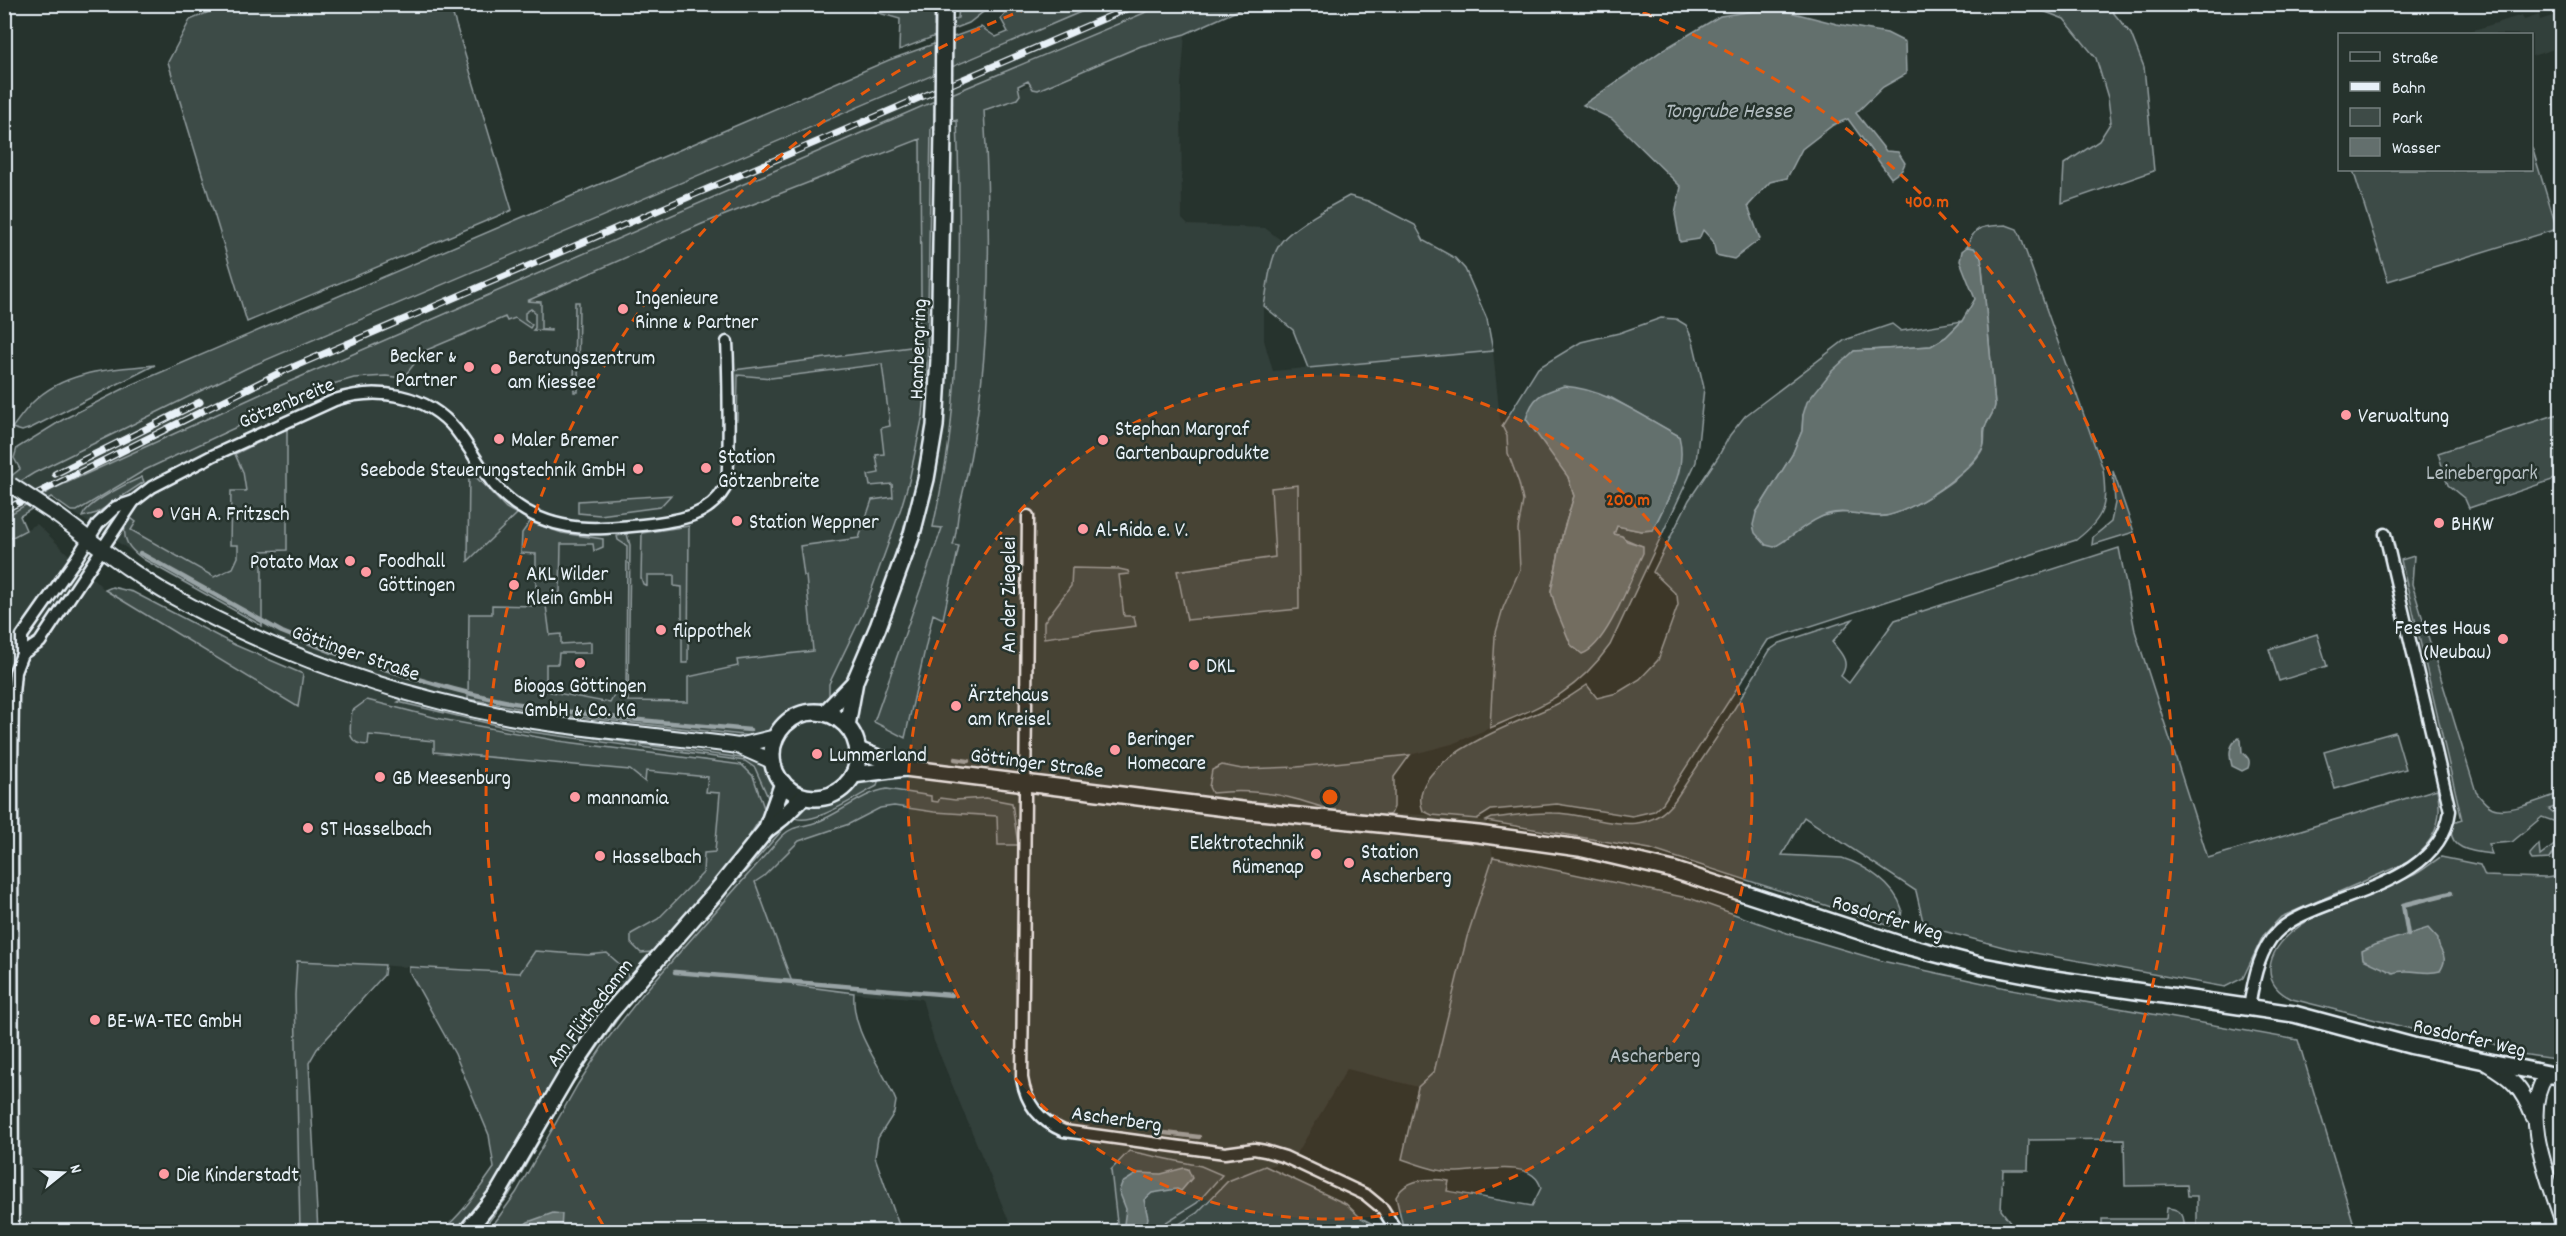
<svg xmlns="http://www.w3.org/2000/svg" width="2566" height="1236" font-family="Dekko,sans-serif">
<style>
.built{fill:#333f3a}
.green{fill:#3e4b47;stroke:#939ea0;stroke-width:1.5;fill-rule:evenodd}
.water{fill:#636f6d;stroke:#98a3a5;stroke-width:1.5}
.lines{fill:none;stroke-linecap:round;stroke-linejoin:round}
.stream{stroke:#98a3a5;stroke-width:4.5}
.minor-casing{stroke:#e8f1f8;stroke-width:15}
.tertiary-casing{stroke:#e8f1f8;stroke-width:18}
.secondary-casing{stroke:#e8f1f8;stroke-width:20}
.minor{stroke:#26332d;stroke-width:10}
.tertiary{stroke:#26332d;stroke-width:14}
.secondary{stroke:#26332d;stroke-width:15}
.rail-casing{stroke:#e8f1f8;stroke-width:7}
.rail{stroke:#26332d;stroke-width:4.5;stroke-dasharray:14;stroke-linecap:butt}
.tertiary-bridge-casing{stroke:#e8f1f8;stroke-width:18;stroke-linecap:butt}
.secondary-bridge-casing{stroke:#e8f1f8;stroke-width:20;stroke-linecap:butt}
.tertiary-bridge{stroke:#26332d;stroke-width:14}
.secondary-bridge{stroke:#26332d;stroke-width:15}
.ring{fill:none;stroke:#e8590c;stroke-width:3;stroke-dasharray:10 8}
.poi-dot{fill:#ff9aa2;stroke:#26332d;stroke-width:2}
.labels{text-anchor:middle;stroke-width:5;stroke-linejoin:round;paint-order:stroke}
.poi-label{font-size:21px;fill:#e8f1f8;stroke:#26332d;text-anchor:start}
.street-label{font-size:21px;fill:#e8f1f8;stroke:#26332d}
.park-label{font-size:21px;fill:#b5bfc3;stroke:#26332d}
.water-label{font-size:22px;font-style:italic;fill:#b3bdc0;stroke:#26332d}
.centre{fill:#e8590c;stroke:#26332d;stroke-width:3}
.ring-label{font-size:18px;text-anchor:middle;font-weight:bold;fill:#e8590c;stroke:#26332d;stroke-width:5;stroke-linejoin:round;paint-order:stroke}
</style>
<rect width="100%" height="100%" fill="#26332d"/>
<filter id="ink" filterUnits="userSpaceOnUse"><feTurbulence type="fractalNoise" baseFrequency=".0167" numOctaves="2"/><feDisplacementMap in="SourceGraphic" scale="12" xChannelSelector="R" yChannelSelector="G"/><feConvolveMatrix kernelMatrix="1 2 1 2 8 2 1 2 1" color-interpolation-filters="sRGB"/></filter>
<g filter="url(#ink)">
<!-- built -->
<g class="built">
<polygon points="1097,5 1163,5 51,490 5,517 4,491 34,473 247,368"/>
<polygon points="2561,13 2561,47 2532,56 2532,34 2461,34 2522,15 2524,20 2539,15 2540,20"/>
<polygon points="1185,34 1181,85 1182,219 1188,225 1265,228 1282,241 1275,255 1264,306 1264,340 1273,371 1493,351 1500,419 1507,436 1508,453 1519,483 1523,501 1518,529 1520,569 1495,636 1490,728 1452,744 1410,755 1394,777 1394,807 1391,814 1432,815 1486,821 1493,857 1467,937 1434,1072 1418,1087 1347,1069 1295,1157 1228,1181 1197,1213 1168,1231 1013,1231 934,1041 922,999 854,993 677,972 628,974 616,959 607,953 588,955 535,951 520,973 297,961 295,995 300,1231 5,1231 4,541 37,524 105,590 298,707 303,674 273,632 143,559 71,511 82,508 145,470 322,387 354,378 702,224 920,138 931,128 957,120 957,126 984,110 1017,99 1019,89 1030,84 1033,89 1141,46"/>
</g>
<!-- green -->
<g class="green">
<polygon points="225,5 450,5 512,210 247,322 168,62 190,20"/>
<polygon points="873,5 934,5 934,26 958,18 959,5 992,5 969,23 899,50 900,19 875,12"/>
<path d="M1020 5H1097L247 368 34 473 5 491V481L20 469 14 458 17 448 64 419 129 386 889 60 981 27 996 37 1008 32 1001 19C1005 11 1012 8 1020 5Z"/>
<path d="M1163 5H1250L1185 34 1141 46 1038 90 1033 89 1028 81 1018 86 1020 95 1017 99 984 110C992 241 992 377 960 505 957 518 957 533 953 545L959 546 943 619 933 614 905 738 874 722 942 528 933 527C940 493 948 458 951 423 961 323 961 220 957 120L931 128 927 372 923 415 909 481 901 508 864 611 829 684V697L818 706 792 712 771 731 752 736 551 714 468 699 469 614H492V605L536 606V554L521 553 522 533 530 522 562 533 603 539V547L594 551 593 544H561L560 593 545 598 550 635 561 634V644L591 642V653H559L558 664H546V691L610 703 617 690 626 694 627 546 618 540 617 536 627 534 630 545 628 701 688 702V677L738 666 737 660 813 651 806 576H804L800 546 859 538 872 500 893 497 892 484 870 486 868 475 879 473 876 455 884 454 881 428 890 426 882 364 771 378 738 375 737 420H734V370L918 346 921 297 920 139 702 224 527 301 541 302V329H551V331L533 330 535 328V312L531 309 525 313V319L532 325 530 328 515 318 507 321 505 317 422 352 423 357 418 359 403 378 386 376 354 378 322 387 145 470 77 511H71L51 497 20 516 26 530 5 541V517L51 490 261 394 923 106Z"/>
<polygon points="1908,5 2107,5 2131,34 2144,67 2154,171 2062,203 2064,164 2099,141 2111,122 2108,98 2096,58 2064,19 2038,9"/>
<polygon points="2532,147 2557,229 2388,281 2353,170 2532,170"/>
<path d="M1349 196 1368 201 1415 225 1424 241 1455 258 1465 269 1487 319 1493 351 1308 368 1293 330 1264 306C1268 286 1269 257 1282 241 1293 227 1332 205 1349 196Z"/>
<path d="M2006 225 2017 229 2020 235 2103 469C2107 505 2106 517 2076 540L1768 640 1663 803 1654 811 1632 816 1557 804 1491 810 1477 819 1432 815 1423 811C1403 761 1518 723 1551 707 1564 701 1575 693 1587 685L1597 698 1617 693 1640 679 1658 660 1678 605 1677 595 1653 572 1689 500 1718 457 1730 435 1745 416 1845 340 1892 324 1901 331 1962 321 1946 337 1931 346 1854 351 1803 415 1802 431 1792 455 1756 513 1785 541C1802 522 1828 510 1854 513 1864 514 1877 518 1886 516 1915 509 1970 475 1983 448 1986 441 1983 433 1986 425 1989 418 1994 413 1995 405L1981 257 1974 248 1967 247C1975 224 1983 227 2006 225Z"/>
<polygon points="575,302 579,302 578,392 574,392"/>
<path d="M1661 318 1676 319 1686 325 1693 341 1704 388 1696 462 1610 645C1575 694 1543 705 1490 728L1495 636 1503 608 1520 569 1518 529 1523 501 1519 483 1508 453 1507 436 1502 426 1538 368 1581 342 1619 333ZM1608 396 1679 436 1673 488 1653 530 1641 531 1617 526 1614 534 1642 546 1571 645 1551 591 1563 532 1574 496 1568 477Z"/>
<path d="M155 365 31 428 22 431 12 428C18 420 25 410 32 403 64 370 113 369 155 365Z"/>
<polygon points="2561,413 2561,477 2469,508 2465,499 2448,485 2438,453"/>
<path d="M287 429V550L262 551V626L143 559C129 549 121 539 126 522L132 519 136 522 131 530 214 577 233 568 238 557V545H230L231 491H246L243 472 235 454Z"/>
<polygon points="469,470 506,508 517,514 468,561"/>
<polygon points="2113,471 2134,532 2092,545 2093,537 2111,522 2115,503"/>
<path d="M142 477 144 482 97 513 82 517C86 503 128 483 142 477Z"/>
<polygon points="1298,485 1299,609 1187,620 1177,571 1275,557 1271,488"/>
<polygon points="671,495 660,507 600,515 578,513 578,501"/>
<polygon points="689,526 688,663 682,663 682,587 674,586 674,575 647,575 647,586 643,584 641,578 642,533"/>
<path d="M2119 548 2135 631 2208 858 2437 789C2444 822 2434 843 2408 862L2281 917 2263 936 2243 978 2225 987 2007 948 1924 926 1916 891 1804 817 1782 855 1842 858C1865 865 1895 885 1902 909L1901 917 1890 926 1650 849 1486 821 1492 818C1512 816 1533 812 1553 813 1596 813 1642 844 1675 800L1717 737 1770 650 1780 643 1853 619 1832 642C1841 653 1851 662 1841 676L1849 683 1895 620Z"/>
<path d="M2414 556 2412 584 2476 792C2482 799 2488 808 2497 809 2514 812 2545 798 2561 793V805L2549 809 2560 818 2553 821 2542 817 2512 842 2488 844 2492 854C2473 852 2444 849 2453 823L2462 820 2401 560Z"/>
<polygon points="1072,568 1119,569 1128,571 1129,574 1119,575 1124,616 1134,616 1136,626 1044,638 1044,622 1071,586"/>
<polygon points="112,587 133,592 235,645 303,674 298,707 105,590"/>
<polygon points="2317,634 2327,666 2279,681 2269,649"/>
<path d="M367 700 441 719 559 741 742 765 753 776 765 811C734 864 693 907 652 952L641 953 631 943V934L658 919 703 873 704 853 715 852 720 793 706 792 708 777 646 771 645 782 630 770 434 752V741L369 735 368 745C345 744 350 729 352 711Z"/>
<path d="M402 700C480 721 559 733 639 744L638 747 517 730 398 702Z"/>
<polygon points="2395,732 2406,769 2335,789 2324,752"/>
<path d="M641 744 756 760C773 768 776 785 770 802L755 768 745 761 641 747Z"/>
<path d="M1410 755 1394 777V807L1391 814C1365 825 1317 804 1291 798 1264 791 1239 790 1212 793L1209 787 1212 770 1222 765 1242 769 1297 767Z"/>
<path d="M879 777 877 786C859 795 809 830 791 816L805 805 836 800 860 781Z"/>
<path d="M887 789 931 796V801L938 802 940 798 955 800 986 798 1012 803 1018 845H998L997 816 934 812 894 806 880 808 849 824 799 841 764 876 755 882 793 985 854 993C851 1034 882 1065 896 1101L894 1113 878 1138 875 1157 901 1231 488 1232 516 1193 578 1084 606 1041 642 995 782 836C793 825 804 827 817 822 841 813 862 793 887 789Z"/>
<polygon points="784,823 786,826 631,1000 570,1087 509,1195 484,1228 477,1232 503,1200 561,1097 608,1027 632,996"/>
<polygon points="2561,840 2561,848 2556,849 2550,859 2532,860 2530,857 2530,854 2539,844 2540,856"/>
<path d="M1493 857 1692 899 1787 933 1882 961 2006 988 2298 1040 2356 1231H2197V1196H2188L2187 1185 2125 1186 2124 1139 2029 1140 2028 1170H2003L2001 1210 2017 1231H1404L1396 1197C1406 1178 1430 1178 1449 1181L1447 1191 1532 1206 1541 1188C1533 1156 1476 1173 1452 1172 1436 1172 1417 1164 1402 1159L1418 1087 1434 1072 1467 937Z"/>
<path d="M2441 857 2480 865 2485 876 2545 878 2561 876V1060L2515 1053 2479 1038 2438 1030 2436 1035 2292 999C2279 993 2269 984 2270 968 2274 917 2376 893 2414 875 2424 870 2432 862 2441 857Z"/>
<path d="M535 951 588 955 607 953 624 968 628 977 563 1068 494 1186 456 1231H441C463 1214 478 1190 494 1168L489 1135 455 1054 409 971V967L520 973Z"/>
<polygon points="297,961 385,965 384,975 317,1049 309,1063 318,1231 300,1231 295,995"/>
<polygon points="1129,1151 1201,1166 1222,1175 1197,1203 1152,1231 1118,1231 1111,1170"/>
<polygon points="1265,1166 1346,1204 1361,1218 1383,1229 1384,1231 1168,1231 1197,1213 1228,1181"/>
<path d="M2167 1208C2183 1209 2185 1217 2184 1231L2054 1232 2052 1228 2102 1227V1219H2166Z"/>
</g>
<!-- water -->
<g class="water">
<polygon points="1774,8 1837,24 1887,33 1905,42 1906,74 1883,87 1856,113 1886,151 1898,152 1905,163 1902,170 1891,178 1848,119 1833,125 1802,149 1787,178 1770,182 1748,206 1760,239 1734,259 1716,255 1713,241 1703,230 1699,239 1680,242 1675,214 1681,187 1612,119 1583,105 1663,50 1720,16"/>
<path d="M1967 247 1974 248 1981 257 1995 405C1994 414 1987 420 1984 429 1983 435 1985 442 1983 447 1972 471 1909 515 1883 516 1865 517 1847 509 1828 514 1807 521 1793 537 1774 547L1766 545 1755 533 1753 525 1756 513 1792 455 1802 431 1803 415 1807 402 1832 371 1854 351 1931 346 1946 337 1962 321 1975 299 1960 261 1962 251Z"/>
<path d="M1564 386C1606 389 1642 416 1679 436 1688 473 1667 497 1653 530L1641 531 1617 526 1614 534 1622 536 1627 541 1643 546V553C1631 578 1607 646 1582 654L1571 645 1556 609 1551 591 1563 532 1574 496 1568 477 1526 419C1533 395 1542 393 1564 386Z"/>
<path d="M2239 738 2241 740 2242 752C2248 757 2251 760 2248 768L2242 771 2232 766C2229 755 2228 745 2239 738Z"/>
<path d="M2428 928 2438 939C2437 953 2451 953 2440 971 2424 976 2409 967 2393 973L2363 959 2362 951 2374 945Z"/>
<polygon points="1184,1168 1188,1169 1192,1178 1181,1191 1177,1189 1152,1193 1144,1200 1148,1218 1146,1225 1136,1231 1127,1231 1124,1224 1126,1209 1119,1191 1122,1183 1138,1173 1161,1174"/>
<polygon points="553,1213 562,1214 561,1231 523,1231 522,1227 528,1222"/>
</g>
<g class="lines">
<!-- stream -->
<g class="stream">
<polyline points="140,553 282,632 337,654"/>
<path d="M376 666C425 682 475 697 526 705 600 718 675 723 750 730"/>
<polyline points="955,759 968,761"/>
<polyline points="2408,935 2403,905 2451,893"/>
<polyline points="675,972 952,995"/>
<polyline points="1156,1132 1199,1137"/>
</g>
<!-- minor casing -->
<g class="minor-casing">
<g id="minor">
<polyline points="2535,4 2552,4"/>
<path d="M1028 516 1022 1078C1026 1104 1039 1121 1064 1131L1225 1153 1254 1149 1265 1151 1285 1157 1366 1195 1383 1209 1397 1232"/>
<polyline points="22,654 40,642 134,501"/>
<path d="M2249 1008C2253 984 2257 959 2271 939 2282 924 2300 916 2317 909 2365 889 2442 872 2450 811L2385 534"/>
<path d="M13 1232 12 770 13 694 15 672 22 654V636L76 559 98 524 116 507 134 501 152 487 212 456 335 400C377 386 427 394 456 430 481 462 488 489 526 511 565 534 608 529 651 524 680 520 709 516 725 488 731 478 728 362 727 342"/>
</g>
</g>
<!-- tertiary casing -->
<g class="tertiary-casing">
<g id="tertiary">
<path d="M58 516C95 543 132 574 172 596 276 654 392 694 509 717 584 731 662 735 738 746L772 761"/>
<polyline points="738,746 776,737"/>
<path d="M2486 1063C2512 1078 2522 1088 2533 1116"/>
<path d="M2546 1076C2520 1114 2549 1179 2562 1220"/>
</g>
</g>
<!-- secondary casing -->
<g class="secondary-casing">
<g id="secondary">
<circle cx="815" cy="755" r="43"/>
<polyline points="825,713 853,684"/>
<polyline points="847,726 855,681 878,627 912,534 926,479 935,426 939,359 943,131"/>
<polyline points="858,750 905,768"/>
<polyline points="853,775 905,768 1250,811 1478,834 1579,848 1673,870 1902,945 1983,966 2047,978 2294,1014 2413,1046 2562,1077"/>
<polyline points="766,830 783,783"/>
<polyline points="466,1232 498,1193 567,1075 608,1015 716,892 766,830 783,817 803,797"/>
</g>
</g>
<!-- minor -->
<use href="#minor" class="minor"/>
<!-- tertiary -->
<use href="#tertiary" class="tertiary"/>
<!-- secondary -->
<use href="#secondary" class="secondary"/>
<!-- rail casing -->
<g class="rail-casing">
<g id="rail">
<polyline points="55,474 200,402"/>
<polyline points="4,510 279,373 1138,4"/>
</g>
</g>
<!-- rail -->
<use href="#rail" class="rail"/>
<!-- tertiary-bridge casing -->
<g class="tertiary-bridge-casing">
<polyline id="tertiary-bridge" points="11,485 58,516"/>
</g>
<!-- secondary-bridge casing -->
<g class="secondary-bridge-casing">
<polyline id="secondary-bridge" points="943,131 944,11"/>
</g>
<!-- tertiary-bridge -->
<use href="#tertiary-bridge" class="tertiary-bridge"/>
<!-- secondary-bridge -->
<use href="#secondary-bridge" class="secondary-bridge"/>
</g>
</g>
<!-- distance rings -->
<circle cx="1330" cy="797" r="422" fill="#e8590c" fill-opacity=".12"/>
<g class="ring">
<circle cx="1330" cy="797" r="422"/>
<path d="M603 1225A844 844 0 0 1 1034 6M1626 6A844 844 0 0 1 2057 1225"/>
</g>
<!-- markers -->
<g class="poi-dot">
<circle cx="623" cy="309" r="6"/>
<circle cx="469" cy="367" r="6"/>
<circle cx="496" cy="369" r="6"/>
<circle cx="2346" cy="415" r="6"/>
<circle cx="499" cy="439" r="6"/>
<circle cx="1103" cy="440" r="6"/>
<circle cx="706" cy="468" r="6"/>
<circle cx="638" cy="469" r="6"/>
<circle cx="158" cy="513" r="6"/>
<circle cx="737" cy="521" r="6"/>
<circle cx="2439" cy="523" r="6"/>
<circle cx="1083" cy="529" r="6"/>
<circle cx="350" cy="561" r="6"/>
<circle cx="366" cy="572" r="6"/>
<circle cx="514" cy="585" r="6"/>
<circle cx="661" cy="630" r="6"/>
<circle cx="2503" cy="639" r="6"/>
<circle cx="580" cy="663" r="6"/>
<circle cx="1194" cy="665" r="6"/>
<circle cx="956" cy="706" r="6"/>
<circle cx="1115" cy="750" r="6"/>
<circle cx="817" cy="754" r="6"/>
<circle cx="380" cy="777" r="6"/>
<circle cx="575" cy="797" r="6"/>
<circle cx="308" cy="828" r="6"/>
<circle cx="1316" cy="854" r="6"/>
<circle cx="600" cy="856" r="6"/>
<circle cx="1349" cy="863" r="6"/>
<circle cx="95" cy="1020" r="6"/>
<circle cx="164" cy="1174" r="6"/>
</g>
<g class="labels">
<!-- poi labels -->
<g class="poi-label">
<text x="635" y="304">Ingenieure<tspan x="635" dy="24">Rinne &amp; Partner</tspan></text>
<text x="457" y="362" text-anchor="end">Becker &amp;<tspan x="457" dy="24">Partner</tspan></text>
<text x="508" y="364">Beratungszentrum<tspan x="508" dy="24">am Kiessee</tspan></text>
<text x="2358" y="422">Verwaltung</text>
<text x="1115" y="435">Stephan Margraf<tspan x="1115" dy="24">Gartenbauprodukte</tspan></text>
<text x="511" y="446">Maler Bremer</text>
<text x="718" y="463">Station<tspan x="718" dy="24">Götzenbreite</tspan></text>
<text x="626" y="476" text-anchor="end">Seebode Steuerungstechnik GmbH</text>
<text x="170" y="520">VGH A. Fritzsch</text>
<text x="749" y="528">Station Weppner</text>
<text x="2451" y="530">BHKW</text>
<text x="1095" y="536">Al-Rida e. V.</text>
<text x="378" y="567">Foodhall<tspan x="378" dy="24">Göttingen</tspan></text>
<text x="338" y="568" text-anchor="end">Potato Max</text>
<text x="526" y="580">AKL Wilder<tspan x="526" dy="24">Klein GmbH</tspan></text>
<text x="2491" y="634" text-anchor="end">Festes Haus<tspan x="2491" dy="24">(Neubau)</tspan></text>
<text x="673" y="637">flippothek</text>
<text x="1206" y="672">DKL</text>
<text x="580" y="692" text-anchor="middle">Biogas Göttingen<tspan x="580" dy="24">GmbH &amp; Co. KG</tspan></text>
<text x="968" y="701">Ärztehaus<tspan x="968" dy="24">am Kreisel</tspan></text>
<text x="1127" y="745">Beringer<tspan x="1127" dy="24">Homecare</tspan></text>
<text x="829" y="761">Lummerland</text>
<text x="392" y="784">GB Meesenburg</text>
<text x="587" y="804">mannamia</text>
<text x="320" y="835">ST Hasselbach</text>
<text x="1304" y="849" text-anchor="end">Elektrotechnik<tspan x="1304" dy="24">Rümenap</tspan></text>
<text x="1361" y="858">Station<tspan x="1361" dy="24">Ascherberg</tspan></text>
<text x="612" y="863">Hasselbach</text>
<text x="107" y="1027">BE-WA-TEC GmbH</text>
<text x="176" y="1181">Die Kinderstadt</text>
</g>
<!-- street labels -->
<g class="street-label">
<text transform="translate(917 349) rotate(-88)" y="7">Hambergring</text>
<text transform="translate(286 402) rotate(-23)" y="7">Götzenbreite</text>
<text transform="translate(1008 595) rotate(-90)" y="7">An der Ziegelei</text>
<text transform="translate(356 652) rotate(19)" y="7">Göttinger Straße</text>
<text transform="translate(1037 762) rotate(7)" y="7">Göttinger Straße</text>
<text transform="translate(1888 917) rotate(17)" y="7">Rosdorfer Weg</text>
<text transform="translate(589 1012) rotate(-53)" y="7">Am Flüthedamm</text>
<text transform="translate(2470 1037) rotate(13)" y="7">Rosdorfer Weg</text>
<text transform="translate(1117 1118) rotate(8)" y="7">Ascherberg</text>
</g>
<!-- park labels -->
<g class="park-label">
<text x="2482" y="479">Leinebergpark</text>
<text x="1655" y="1062">Ascherberg</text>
</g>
<!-- water labels -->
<g class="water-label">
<text x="1728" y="117">Tongrube Hesse</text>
</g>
</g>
<circle cx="1330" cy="797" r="9" class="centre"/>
<g class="ring-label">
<text x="1927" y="207">400 m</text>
<text x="1628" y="505">200 m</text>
</g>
<!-- margin -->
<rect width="2566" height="1236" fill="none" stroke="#26332d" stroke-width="24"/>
<rect x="12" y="12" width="2542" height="1212" fill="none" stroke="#e8f1f8" stroke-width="2" filter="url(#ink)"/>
<!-- legend -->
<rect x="2338" y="33" width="195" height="138" fill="#26332d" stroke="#747f7e" stroke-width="1.5"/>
<rect x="2350" y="52" width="30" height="9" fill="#26332d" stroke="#747f7e" stroke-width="1.5"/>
<text x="2392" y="63" font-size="18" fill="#e8f1f8">Straße</text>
<rect x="2350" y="82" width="30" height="9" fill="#e8f1f8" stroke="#747f7e" stroke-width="1.5"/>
<text x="2392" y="93" font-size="18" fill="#e8f1f8">Bahn</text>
<rect x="2350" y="108" width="30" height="18" fill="#3e4b47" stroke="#747f7e" stroke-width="1.5"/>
<text x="2392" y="123" font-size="18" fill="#e8f1f8">Park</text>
<rect x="2350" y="138" width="30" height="18" fill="#636f6d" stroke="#747f7e" stroke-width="1.5"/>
<text x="2392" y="153" font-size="18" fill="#e8f1f8">Wasser</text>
<!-- north arrow -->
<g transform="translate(63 1173) rotate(72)" stroke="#26332d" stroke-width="4.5" paint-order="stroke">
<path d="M0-4.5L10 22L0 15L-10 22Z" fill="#e8f1f8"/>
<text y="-9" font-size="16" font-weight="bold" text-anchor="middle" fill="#e8f1f8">N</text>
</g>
</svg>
